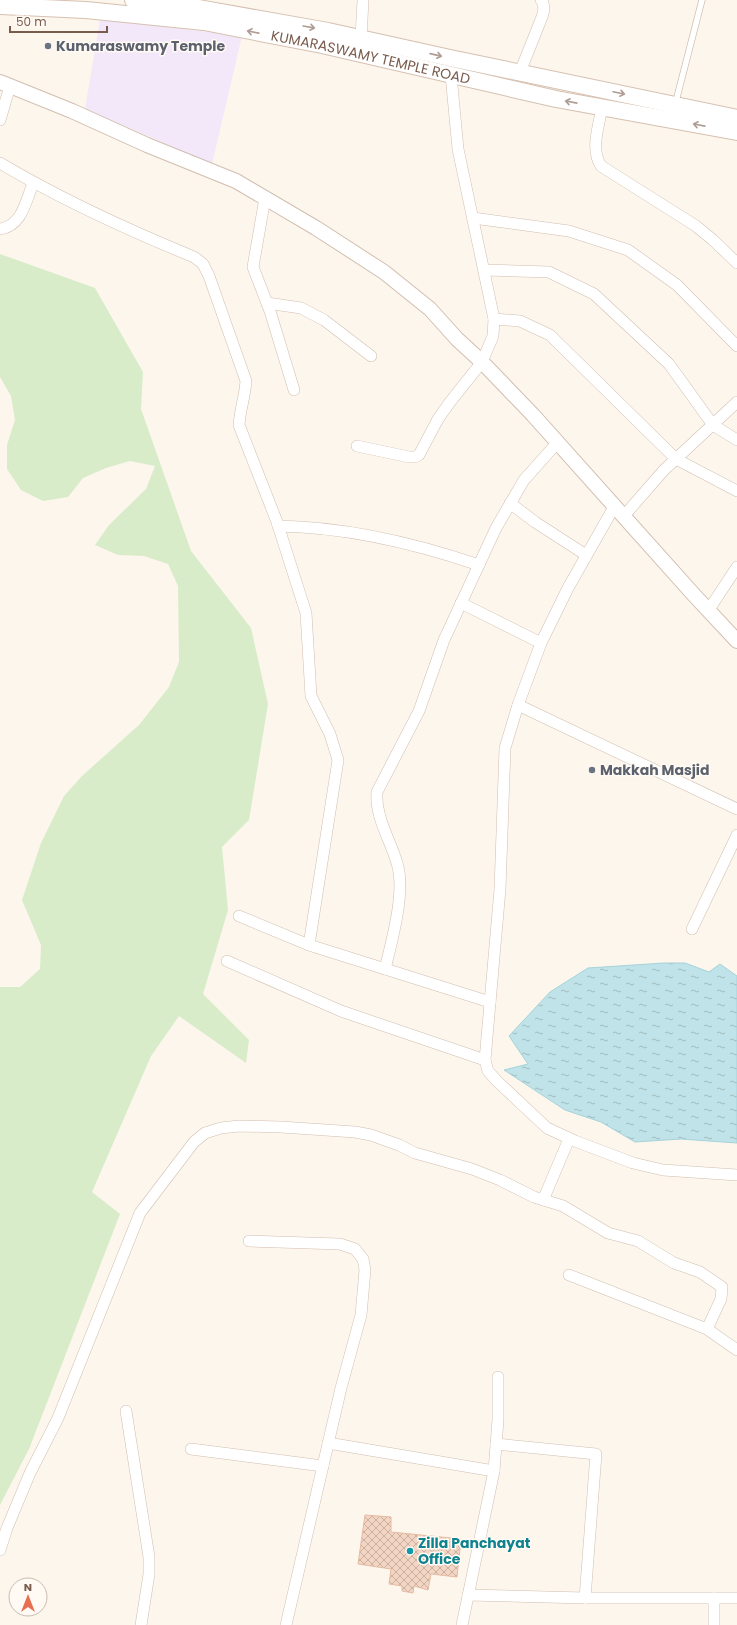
<svg xmlns="http://www.w3.org/2000/svg" width="737" height="1625" font-family="Poppins,sans-serif">
<style>
.education{fill:#f3e8fa}
.grass{fill:#d8ecc9}
.water{fill:url(#water-ripples);stroke:#a5d3da}
.building{fill:url(#building-cross-hatch);stroke:#e6bba3}
.lines{fill:none;stroke-linecap:round;stroke-linejoin:round}
.service-casing{stroke:#d1beb0;stroke-width:7}
.minor-casing{stroke:#d1beb0;stroke-width:12}
.tertiary-casing{stroke:#d1beb0;stroke-width:16}
.secondary-casing{stroke:#d6c0b0;stroke-width:18}
.service{stroke:#fff;stroke-width:5.5}
.minor{stroke:#fff;stroke-width:11}
.tertiary{stroke:#fff;stroke-width:14}
.secondary{stroke:#fff;stroke-width:16}
.oneway{stroke:#af9d94}
.worship-dot{fill:#6b7280;stroke:#fffaf3;stroke-width:1.5}
.culture-dot{fill:#0f9aa8;stroke:#fffaf3;stroke-width:1.5}
.labels{text-anchor:middle;stroke-width:3;stroke-linejoin:round;paint-order:stroke}
.worship-label{font-size:14px;font-weight:bold;fill:#5b616d;stroke:#fffaf3;text-anchor:start}
.street-label{font-size:14px;fill:#7a5c4d;stroke:#fffaf3}
.culture-label{font-size:14px;font-weight:bold;fill:#0d838f;stroke:#fffaf3;text-anchor:start}
</style>
<defs>
<pattern id="water-ripples" width="26" height="14" patternUnits="userSpaceOnUse"><rect width="26" height="14" fill="#bfe3e8"/><path d="M2 4q2-2 4 0t4 0M15 11q2-2 4 0t4 0" fill="none" stroke="#a0bbbe"/></pattern>
<pattern id="building-cross-hatch" width="8" height="8" patternUnits="userSpaceOnUse"><rect width="8" height="8" fill="#f3d5c3"/><path d="M0 0l8 8M0 8l8-8" fill="none" stroke="#cab0a1"/></pattern>
</defs>
<rect width="100%" height="100%" fill="#fdf6ec"/>
<!-- education -->
<polygon class="education" points="100,19 242,36 212,164 85,109"/>
<!-- grass -->
<polygon class="grass" points="0,254 95,288 143,372 141,409 191,551 251,628 268,704 249,820 222,847 228,910 203,994 249,1040 246,1063 179,1016 151,1056 92,1192 120,1214 29,1449 0,1505 0,987 20,987 40,969 41,945 22,900 41,843 64,796 82,776 139,725 169,687 179,662 178,586 168,564 144,556 118,555 95,545 109,525 146,489 155,466 130,461 106,468 83,478 68,497 43,501 21,490 7,469 7,445 15,420 11,396 0,377"/>
<!-- water -->
<polygon class="water" points="664,963 685,963 709,972 720,964 737,976 737,1143 681,1139 635,1142 601,1122 565,1110 504,1070 528,1064 509,1036 550,992 588,968"/>
<!-- building -->
<polygon class="building" points="365,1515 391,1517 391,1532 461,1539 457,1577 431,1574 428,1590 414,1586 413,1593 402,1591 402,1586 389,1584 391,1569 358,1564"/>
<g class="lines">
<!-- service casing -->
<g class="service-casing">
<polyline id="service" points="675,105 702,0"/>
</g>
<!-- minor casing -->
<g class="minor-casing">
<g id="minor">
<polyline points="361,38 363,0"/>
<path d="M520 72 542 17C544 12 545 4 541 0"/>
<path d="M602 107C599 126 590 149 601 166L696 226 713 240 737 263"/>
<polyline points="0,120 10,86"/>
<path d="M0 163C62 200 128 230 194 257L203 264 209 276 246 381C245 396 240 410 239 425L277 522 306 613 311 696 330 734 338 760 309 945 490 1002"/>
<polyline points="265,198 253,267 270,311 294,390"/>
<polyline points="473,218 569,231 628,250 677,285 737,346"/>
<path d="M0 229C22 226 26 201 33 183"/>
<polyline points="484,270 549,272 594,294 669,364 713,425 737,440"/>
<polyline points="267,303 301,308 324,320 371,356"/>
<polyline points="494,319 520,321 550,335 676,459 737,491"/>
<polyline points="357,446 409,457 415,457 419,455 438,419 450,402 482,362 493,336 494,319 458,149 451,75"/>
<polyline points="510,503 535,522 586,555"/>
<polyline points="614,507 568,588 541,643 518,705 505,748 500,889 485,1060 488,1071 497,1081 547,1128 575,1141 633,1163 663,1170 737,1175"/>
<polyline points="623,517 664,470 737,402"/>
<path d="M278 526C347 527 414 543 479 565"/>
<polyline points="461,603 541,643"/>
<polyline points="708,611 737,567"/>
<polyline points="518,705 737,809"/>
<polyline points="239,916 309,945"/>
<polyline points="692,929 737,835"/>
<polyline points="227,961 341,1011 485,1060"/>
<path d="M385 969C392 940 406 891 397 863 390 839 375 817 377 792L419 711 444 640 496 528 524 480 557 443"/>
<polyline points="543,1200 569,1139"/>
<polyline points="249,1241 340,1244 355,1249 363,1259 365,1270 361,1315 341,1388 286,1625"/>
<polyline points="569,1275 707,1329"/>
<polyline points="126,1411 149,1557 149,1574 141,1625"/>
<polyline points="328,1443 494,1471"/>
<polyline points="496,1444 596,1454 585,1598"/>
<polyline points="191,1449 323,1466"/>
<polyline points="0,1550 7,1528 30,1473 58,1418 140,1213 194,1142 205,1133 221,1128 239,1126 281,1127 355,1132 371,1135 399,1145 415,1153 472,1169 500,1180 534,1197 563,1206 608,1233 638,1241 674,1263 700,1272 722,1287 721,1299 707,1329 737,1350"/>
<polyline points="468,1595 585,1598 737,1598"/>
<polyline points="714,1598 714,1625"/>
<polyline points="462,1625 494,1471 498,1420 498,1377"/>
</g>
</g>
<!-- tertiary casing -->
<g class="tertiary-casing">
<polyline id="tertiary" points="0,82 72,111 147,145 236,181 316,228 384,272 430,309 457,339 482,362 533,415 694,595 737,641"/>
</g>
<!-- secondary casing -->
<g class="secondary-casing">
<g id="secondary">
<polyline points="133,0 198,8 328,31 450,58 737,118"/>
<path id="s1" d="M0 6 86 10 204 22 322 45 556 99 737 132"/>
</g>
</g>
<!-- service -->
<use href="#service" class="service"/>
<!-- minor -->
<use href="#minor" class="minor"/>
<!-- tertiary -->
<use href="#tertiary" class="tertiary"/>
<!-- secondary -->
<use href="#secondary" class="secondary"/>
</g>
<!-- one-way arrows -->
<defs><path id="oneway-shaft" d="M-6 0H5M1.5-3L5.5 0L1.5 3" fill="none" stroke-width="1.6" stroke-linecap="round" stroke-linejoin="round"/></defs>
<g class="oneway">
<use href="#oneway-shaft" transform="translate(309 27) rotate(10)"/>
<use href="#oneway-shaft" transform="translate(253 32) rotate(-169)"/>
<use href="#oneway-shaft" transform="translate(436 55) rotate(13)"/>
<use href="#oneway-shaft" transform="translate(619 93) rotate(12)"/>
<use href="#oneway-shaft" transform="translate(571 102) rotate(-169)"/>
<use href="#oneway-shaft" transform="translate(699 125) rotate(-169)"/>
</g>
<!-- markers -->
<g class="worship-dot">
<circle cx="48" cy="46" r="4"/>
<circle cx="592" cy="770" r="4"/>
</g>
<circle class="culture-dot" cx="410" cy="1551" r="4"/>
<g class="labels">
<!-- worship labels -->
<g class="worship-label">
<text x="56" y="51">Kumaraswamy Temple</text>
<text x="600" y="775">Makkah Masjid</text>
</g>
<!-- street labels -->
<g class="street-label">
<text dy="5" stroke="none"><textPath href="#s1" startOffset="375">KUMARASWAMY TEMPLE ROAD</textPath></text>
</g>
<!-- culture labels -->
<g class="culture-label">
<text x="418" y="1548">Zilla Panchayat<tspan x="418" dy="16">Office</tspan></text>
</g>
</g>
<!-- north arrow -->
<g transform="translate(28 1597)"><circle r="19" fill="#fffaf3" stroke="#cabbb1"/>
<path d="M0-3L7 15L0 10L-7 15Z" fill="#e76f51"/>
<text y="-6" font-size="11" font-weight="bold" text-anchor="middle" fill="#7a5c4d">N</text>
</g>
<!-- scale -->
<path d="M10 26v6h97v-6" fill="none" stroke="#7a5c4d" stroke-width="2"/>
<text x="16" y="26" font-size="12" fill="#7a5c4d" stroke="#fffaf3" stroke-width="3" paint-order="stroke">50 m</text>
</svg>
